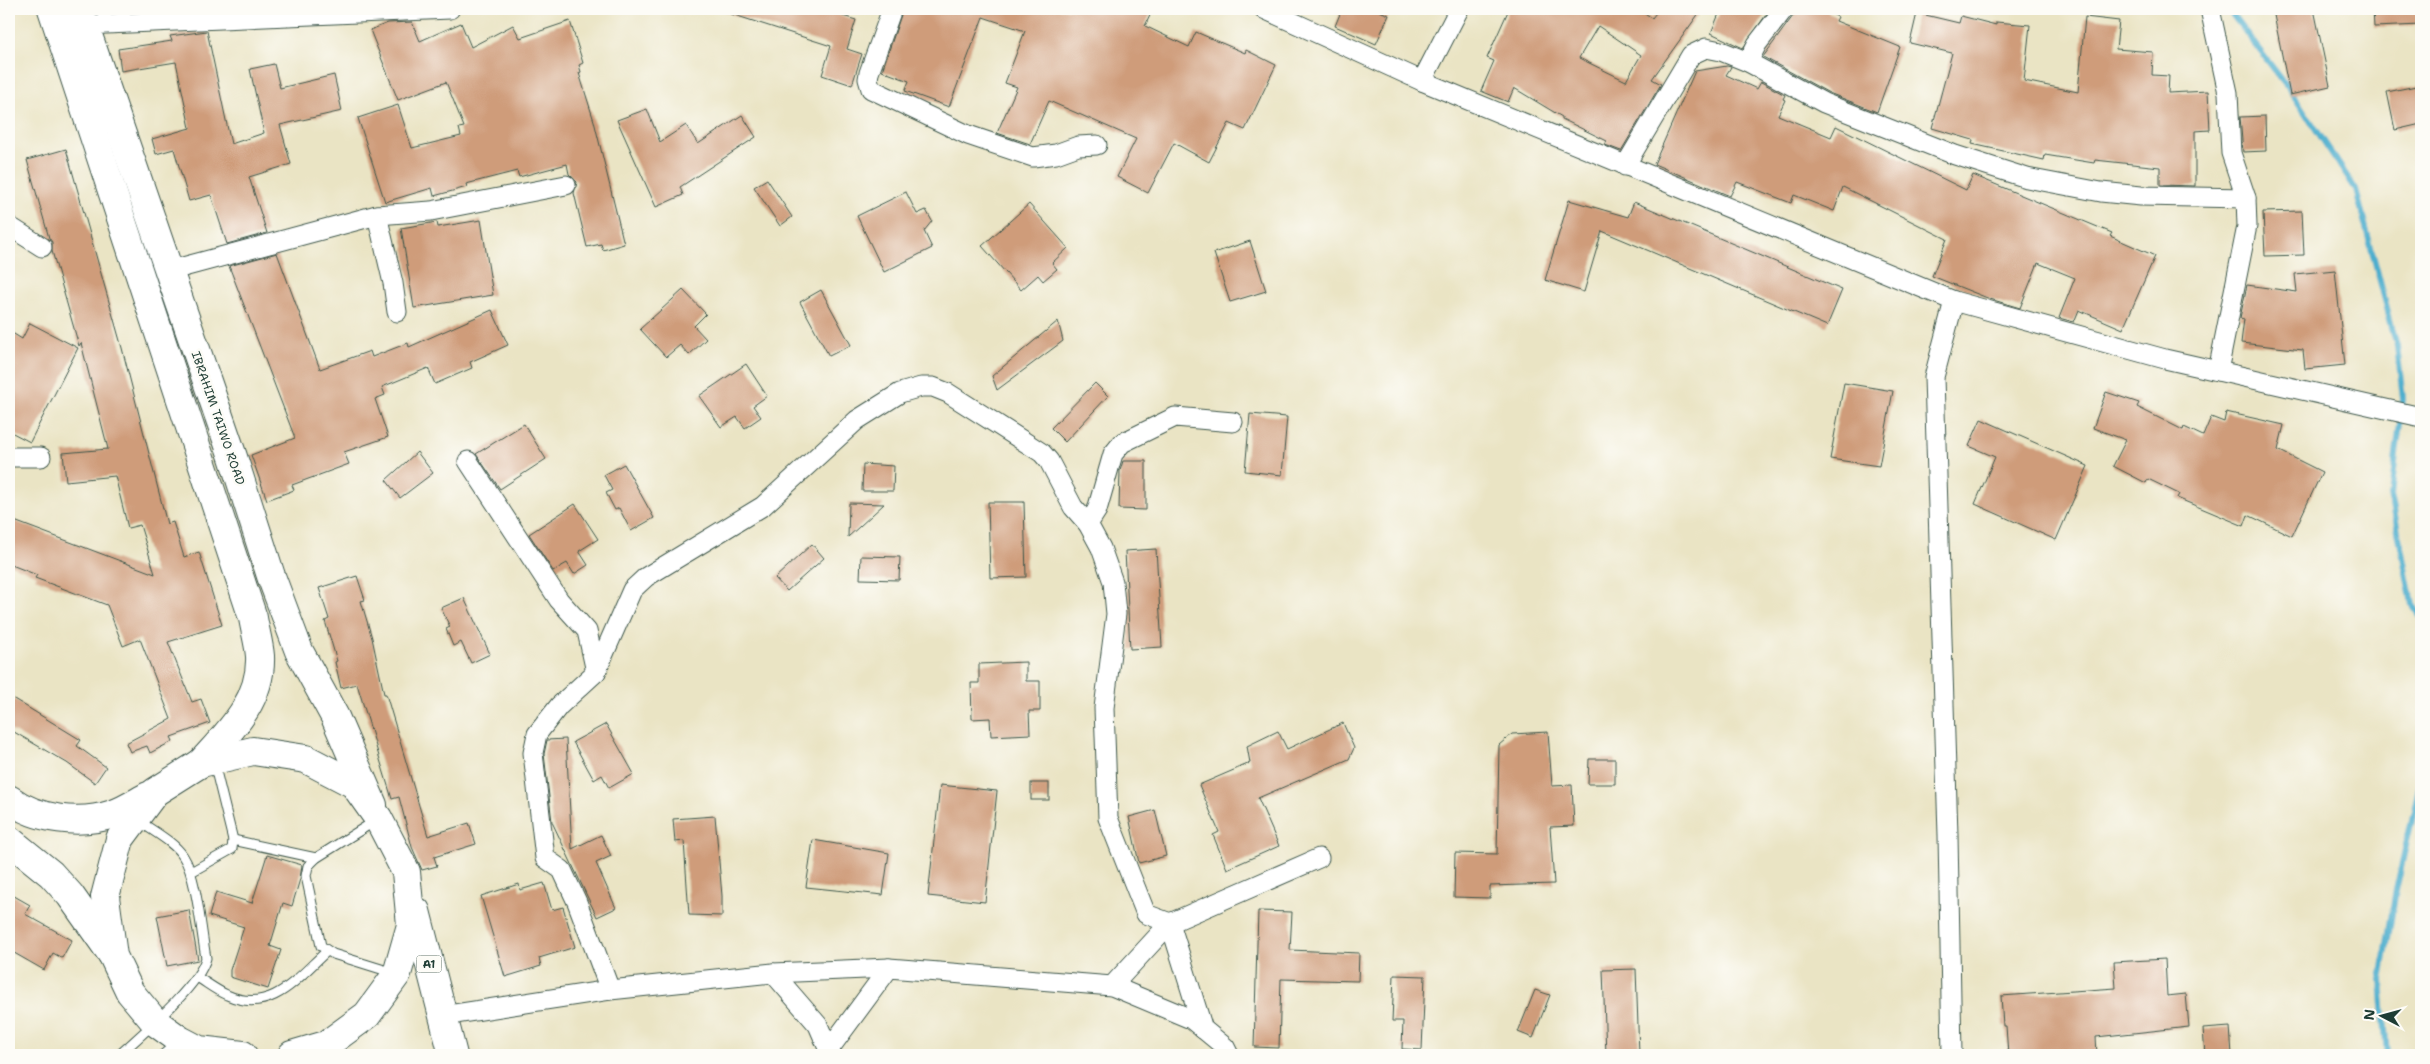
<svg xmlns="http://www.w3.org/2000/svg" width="2430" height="1064" font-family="'Shantell Sans',sans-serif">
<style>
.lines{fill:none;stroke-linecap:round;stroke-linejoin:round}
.stream{stroke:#4eaecd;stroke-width:6}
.building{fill:#cf9c7a;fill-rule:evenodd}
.service-casing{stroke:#3d564a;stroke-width:11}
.minor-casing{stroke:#3d564a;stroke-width:21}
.primary-casing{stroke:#3d564a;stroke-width:30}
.trunk-casing{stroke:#3d564a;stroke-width:30}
.service{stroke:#fff;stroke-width:9}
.minor{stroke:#fff;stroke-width:19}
.primary{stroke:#fff;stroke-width:28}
.trunk{stroke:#fff;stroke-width:28}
.labels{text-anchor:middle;stroke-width:5;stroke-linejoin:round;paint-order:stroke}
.shield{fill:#fdfcf7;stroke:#62766e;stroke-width:1}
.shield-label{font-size:11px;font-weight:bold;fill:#1f3d34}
.street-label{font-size:12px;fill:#1f3d34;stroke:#fdfcf7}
</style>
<rect width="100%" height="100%" fill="#fdfcf7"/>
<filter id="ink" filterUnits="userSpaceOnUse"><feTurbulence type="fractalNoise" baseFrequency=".02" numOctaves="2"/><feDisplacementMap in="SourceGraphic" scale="10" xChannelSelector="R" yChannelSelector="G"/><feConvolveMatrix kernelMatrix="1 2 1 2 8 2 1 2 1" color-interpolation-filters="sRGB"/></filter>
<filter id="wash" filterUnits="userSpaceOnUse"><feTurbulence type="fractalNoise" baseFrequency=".0096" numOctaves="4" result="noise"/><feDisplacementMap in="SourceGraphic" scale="20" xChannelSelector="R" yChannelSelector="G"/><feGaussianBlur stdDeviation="1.12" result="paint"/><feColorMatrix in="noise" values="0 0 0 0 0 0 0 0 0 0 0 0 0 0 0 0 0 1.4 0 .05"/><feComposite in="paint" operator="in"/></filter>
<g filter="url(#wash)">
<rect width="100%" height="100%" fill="#eae4c4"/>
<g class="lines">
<!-- stream -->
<g class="stream">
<polyline points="2228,9 2290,90 2356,190 2397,346 2403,398 2391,495 2412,604 2421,616"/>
<polyline points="2387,1055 2381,980 2396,890 2421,780"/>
</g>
</g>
<g id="blocks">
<!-- building -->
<g class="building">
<polygon points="726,9 820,9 856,20 847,49 862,54 852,85 822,75 831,46 725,12"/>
<polygon points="903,9 1153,9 1145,26 1189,47 1196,32 1245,53 1246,50 1276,65 1245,130 1229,123 1209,162 1174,143 1148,193 1117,177 1136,139 1049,101 1030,144 997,133 1017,87 1005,83 1025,31 983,17 949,107 905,91 909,81 882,71"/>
<polygon points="1342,9 1375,9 1389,15 1376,44 1335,26"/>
<path d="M1509 9H1639L1652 18 1659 9H1702L1652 79 1661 84 1621 151 1605 145 1607 141 1562 119V117L1514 88 1508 102 1481 91 1494 61 1487 58ZM1598 26 1641 55 1626 81 1579 58Z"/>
<polygon points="1721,9 1770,9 1743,48 1711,33"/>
<polygon points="1795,9 1822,9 1838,17 1836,21 1900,47 1877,112 1829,93 1763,57 1793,16"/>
<polygon points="2291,9 2314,9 2330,86 2290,95 2274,15 2292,11"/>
<polygon points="2373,9 2421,9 2421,25 2374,27"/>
<polygon points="1917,13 1959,23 1961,16 1996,25 1996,22 2030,25 2024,81 2078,92 2085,17 2119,21 2116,49 2153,52 2152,75 2169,76 2168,93 2208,91 2210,130 2195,131 2195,186 2160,185 2160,167 2095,160 2094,163 2045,155 2044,160 1972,144 1973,140 1932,128 1952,53 1910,43"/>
<polygon points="570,21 583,63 579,65 581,72 579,73 594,121 624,244 603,250 601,244 587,247 574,193 577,182 569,174 567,164 519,177 517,171 466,184 467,187 434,196 432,188 385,202 358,118 398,105 412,148 461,136 459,128 464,127 446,82 398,100 370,30 388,23 412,22 420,41 461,23 471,47 513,25 520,38"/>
<polygon points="207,31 231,144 264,133 250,69 274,64 280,88 334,75 342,111 280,125 291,164 249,177 267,233 227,244 211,195 189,201 174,149 156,154 152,139 190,128 176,62 121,71 118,49 172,41 170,36"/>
<polygon points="1727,66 1731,67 1726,75 1757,89 1761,82 1785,95 1783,99 1785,100 1778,115 1831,137 1836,126 1966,190 1973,175 2112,233 2110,236 2155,256 2123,329 2079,310 2074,322 2059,318 2075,278 2038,263 2020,308 1990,299 1932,276 1947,239 1843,187 1834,211 1794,195 1791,203 1737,182 1730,196 1654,164 1695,71"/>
<polygon points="2421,85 2421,124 2395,130 2387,92"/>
<polygon points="647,109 660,142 686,125 698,144 742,115 756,137 680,187 683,195 656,207 617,120"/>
<polygon points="2265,116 2266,151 2243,152 2240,117"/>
<polygon points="66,149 122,348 167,524 173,522 184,557 199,552 222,625 168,642 192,702 201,699 210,723 171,737 173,741 150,753 147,746 130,752 126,743 171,719 140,639 123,646 107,605 35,578 37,575 9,564 9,519 155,574 140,525 128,528 115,476 66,481 63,453 108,449 81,343 79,346 52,251 52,242 49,238 27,160"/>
<polygon points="767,179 792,217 780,226 754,187"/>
<polygon points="906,192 917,214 926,210 932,221 924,231 932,248 884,272 857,216"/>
<polygon points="1569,200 1628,217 1634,202 1842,290 1827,326 1602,231 1584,292 1545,280"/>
<polygon points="1029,204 1068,248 1052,263 1057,269 1043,281 1038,275 1021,290 982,246"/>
<polygon points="2302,211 2304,255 2265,256 2263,212"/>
<polygon points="481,220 493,295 414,308 401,228 437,222 438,227"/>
<polygon points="1250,241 1266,291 1230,302 1214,253"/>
<polygon points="277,253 320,369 370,351 372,357 408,343 409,347 492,310 508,345 470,362 472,368 435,384 428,368 382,387 385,395 375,399 388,437 344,452 349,464 292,485 294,490 267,500 251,455 295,438 229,266"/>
<polygon points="2335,270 2345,365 2305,369 2303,350 2241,343 2244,319 2240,318 2247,285 2297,292 2295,274"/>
<polygon points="683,290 706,314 694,326 706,339 689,355 680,345 666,357 640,329"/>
<polygon points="821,290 851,345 829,356 800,302"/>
<polygon points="1058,321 1063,341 997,390 992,376"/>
<polygon points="30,323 78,348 30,442 9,431 9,331 22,339"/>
<polygon points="746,364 767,396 753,406 761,417 745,428 737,417 721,427 699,396"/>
<polygon points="1095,383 1108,396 1065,442 1051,428"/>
<polygon points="1844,383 1893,391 1879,466 1830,459"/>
<polygon points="2106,392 2139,403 2137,407 2183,430 2184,427 2203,436 2211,417 2224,422 2226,412 2284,425 2278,450 2322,472 2292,536 2248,515 2244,526 2177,498 2179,494 2148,479 2146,483 2113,466 2126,440 2093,428"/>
<polygon points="1250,414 1287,417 1282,475 1245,471"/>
<polygon points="1981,419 2088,466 2056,540 1975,504 1995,457 1969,446"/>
<polygon points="524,424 546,459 500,489 476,454"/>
<polygon points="417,452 433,473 400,498 386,480"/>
<polygon points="1123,461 1146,461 1146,510 1119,509 1120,471"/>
<polygon points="624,464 654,518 631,531 619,508 615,510 606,493 612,490 604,475"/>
<polygon points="863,464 894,466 893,491 862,491"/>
<polygon points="988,502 1024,502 1026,577 990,578"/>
<polygon points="849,503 884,504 848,537"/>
<polygon points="575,504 598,539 579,551 588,565 574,574 567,563 553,571 529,534"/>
<polygon points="812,544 824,558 787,591 775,578"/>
<polygon points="1156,549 1162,647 1130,649 1125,551"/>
<polygon points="861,556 900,557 899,580 860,579"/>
<polygon points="357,576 365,600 361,601 372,638 384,694 386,694 428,836 469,823 476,844 434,857 437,866 422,870 412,847 399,797 392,799 357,684 341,688 335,662 337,661 325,621 329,619 319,588"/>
<polygon points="464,598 490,654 471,663 461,642 453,646 446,629 450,627 441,608"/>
<polygon points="1026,662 1026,681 1040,681 1040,711 1029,711 1030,734 991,736 990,718 972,719 971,683 979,683 979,664"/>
<polygon points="9,696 81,740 77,746 106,767 95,783 67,763 9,729"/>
<polygon points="1343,723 1354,748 1349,759 1258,798 1279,846 1227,869 1213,835 1219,832 1199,785 1250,763 1247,746 1278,731 1287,749"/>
<polygon points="606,724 634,774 609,788 602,775 594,780 573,742"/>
<polygon points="1548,732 1552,786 1572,785 1574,826 1550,827 1554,884 1490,886 1490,898 1454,897 1455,853 1497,854 1499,745 1512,734"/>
<polygon points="566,739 572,849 601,835 611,856 596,863 616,908 597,917 552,822 544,754 547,740"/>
<polygon points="1589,759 1615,759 1615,784 1588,784"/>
<rect x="1031" y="783" width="18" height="17"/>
<polygon points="940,785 997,791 985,902 928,896"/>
<polygon points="1155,810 1166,856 1139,863 1129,817"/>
<polygon points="715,816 722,896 722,916 689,915 684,841 675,842 673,819"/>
<polygon points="813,840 889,853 883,895 806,887"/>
<polygon points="267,855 302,865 300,879 292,906 283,903 270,946 281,950 268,989 230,977 230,970 244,927 209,916 216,892 252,903"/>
<polygon points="544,883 552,910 563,907 575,947 539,958 541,966 505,977 481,896 519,884 520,890"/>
<polygon points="9,893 30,905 25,914 72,940 62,958 53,953 44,970 9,950"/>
<polygon points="189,910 198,960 167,966 157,916"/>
<polygon points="1258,911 1292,912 1290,950 1359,953 1358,981 1281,979 1279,1048 1254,1047"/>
<polygon points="2165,959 2167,996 2186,994 2189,1027 2096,1037 2097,1055 2008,1055 2006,1026 2003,1026 2001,996 2116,988 2114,962"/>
<polygon points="1636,969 1639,1055 1606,1055 1603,970"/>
<polygon points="1394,975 1425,976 1422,1050 1402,1049 1403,1021 1392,1021"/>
<polygon points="1535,990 1550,995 1533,1038 1518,1032"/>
<polygon points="2230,1027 2232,1055 2205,1055 2203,1029"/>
</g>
</g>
</g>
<g filter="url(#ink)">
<use href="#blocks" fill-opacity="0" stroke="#3d564a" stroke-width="1"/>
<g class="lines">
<!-- service casing -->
<g class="service-casing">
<g id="service">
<polyline points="375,821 316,858 308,866 306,876 321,946 333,954 394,973"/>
<polyline points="233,840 316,858"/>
<polyline points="191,872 232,849 233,840 214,763"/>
<path d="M197 977C207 983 217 991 227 995 271 1015 297 978 326 952"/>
<path d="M119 1055C141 1035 200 985 206 958 201 931 197 877 183 856 173 841 152 831 138 820"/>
<polyline points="163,1055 178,1042"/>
</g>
</g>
<!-- minor casing -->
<g class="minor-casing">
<g id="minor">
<polyline points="892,9 869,73 868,79 871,89 968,135 1033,157 1056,154 1078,146 1097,145"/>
<polyline points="1264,9 1422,81 1954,301 2165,359 2421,417"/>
<polyline points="2210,9 2228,93 2231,153 2246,198 2247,226 2218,371"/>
<polyline points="84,25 450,9"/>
<polyline points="1748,62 1824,103 1955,155 2027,178 2101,192 2141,196 2246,198"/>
<polyline points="1422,81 1459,9"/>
<polyline points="1625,166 1691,55 1706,48 1721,51 1748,62 1757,44 1784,9"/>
<polyline points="377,215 393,283 397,312"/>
<polyline points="9,226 42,247"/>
<polyline points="168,271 377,215 431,211 566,185"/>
<polyline points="9,457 41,457"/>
<polyline points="468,461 559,600 587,631 596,672"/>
<polyline points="1088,524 1097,510 1113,454 1122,443 1175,417 1233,422"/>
<polyline points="1170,923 1203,1029"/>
<polyline points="773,973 818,1025 831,1055"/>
<polyline points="1112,986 1170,923 1319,858"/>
<polyline points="610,990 577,902 562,870 545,858 533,753 537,734 559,706 596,672 632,590 646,577 763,506 857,420 900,393 921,387 933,387 948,393 1042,453 1049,461 1073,507 1088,524 1101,548 1113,582 1116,614 1104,708 1108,818 1146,914 1170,923"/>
<polyline points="442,1016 610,990 773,973 889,968 1112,986 1191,1019 1225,1047 1229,1055"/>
<polyline points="830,1048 889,968"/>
<polyline points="1952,1055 1948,835 1934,377 1954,301"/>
</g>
</g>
<!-- primary casing -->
<g class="primary-casing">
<g id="primary">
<path d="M52 9 253 618C255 630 259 644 260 656 262 701 229 732 201 763"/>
<polyline points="79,9 233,457 271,576 299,651 335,717 373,805"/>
</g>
</g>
<!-- trunk casing -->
<g class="trunk-casing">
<g id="trunk">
<path d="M9 799C37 820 80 825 113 814 125 810 137 802 148 796"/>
<polyline points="9,840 51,874 70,895 111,953"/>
<polyline points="416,911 453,1055"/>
<polyline points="243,1055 199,1050 180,1040 155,1022 130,992 113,956 105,897 120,839 155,792 201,763 253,751 306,759 354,784 378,818 406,872 411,925 397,974 367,1015 326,1045 292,1055"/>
</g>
</g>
<!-- service -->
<use href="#service" class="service"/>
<!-- minor -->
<use href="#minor" class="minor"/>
<!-- primary -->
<use href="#primary" class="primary"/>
<!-- trunk -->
<use href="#trunk" class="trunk"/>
</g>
</g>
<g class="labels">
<!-- shield labels -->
<rect class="shield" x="416.5" y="955.5" width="25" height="17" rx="4"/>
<g class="shield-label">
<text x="429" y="968">A1</text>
</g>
<!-- street labels -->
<g class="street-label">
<text transform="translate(218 418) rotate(71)" y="4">IBRAHIM TAIWO ROAD</text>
</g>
</g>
<!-- margin -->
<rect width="2430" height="1064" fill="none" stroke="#fdfcf7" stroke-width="30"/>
<!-- north arrow -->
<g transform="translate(2382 1016) rotate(276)" stroke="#fdfcf7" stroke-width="4" paint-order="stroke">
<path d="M0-4L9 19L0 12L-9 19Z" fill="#1f3d34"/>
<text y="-8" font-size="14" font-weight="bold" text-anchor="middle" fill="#1f3d34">N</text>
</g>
</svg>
